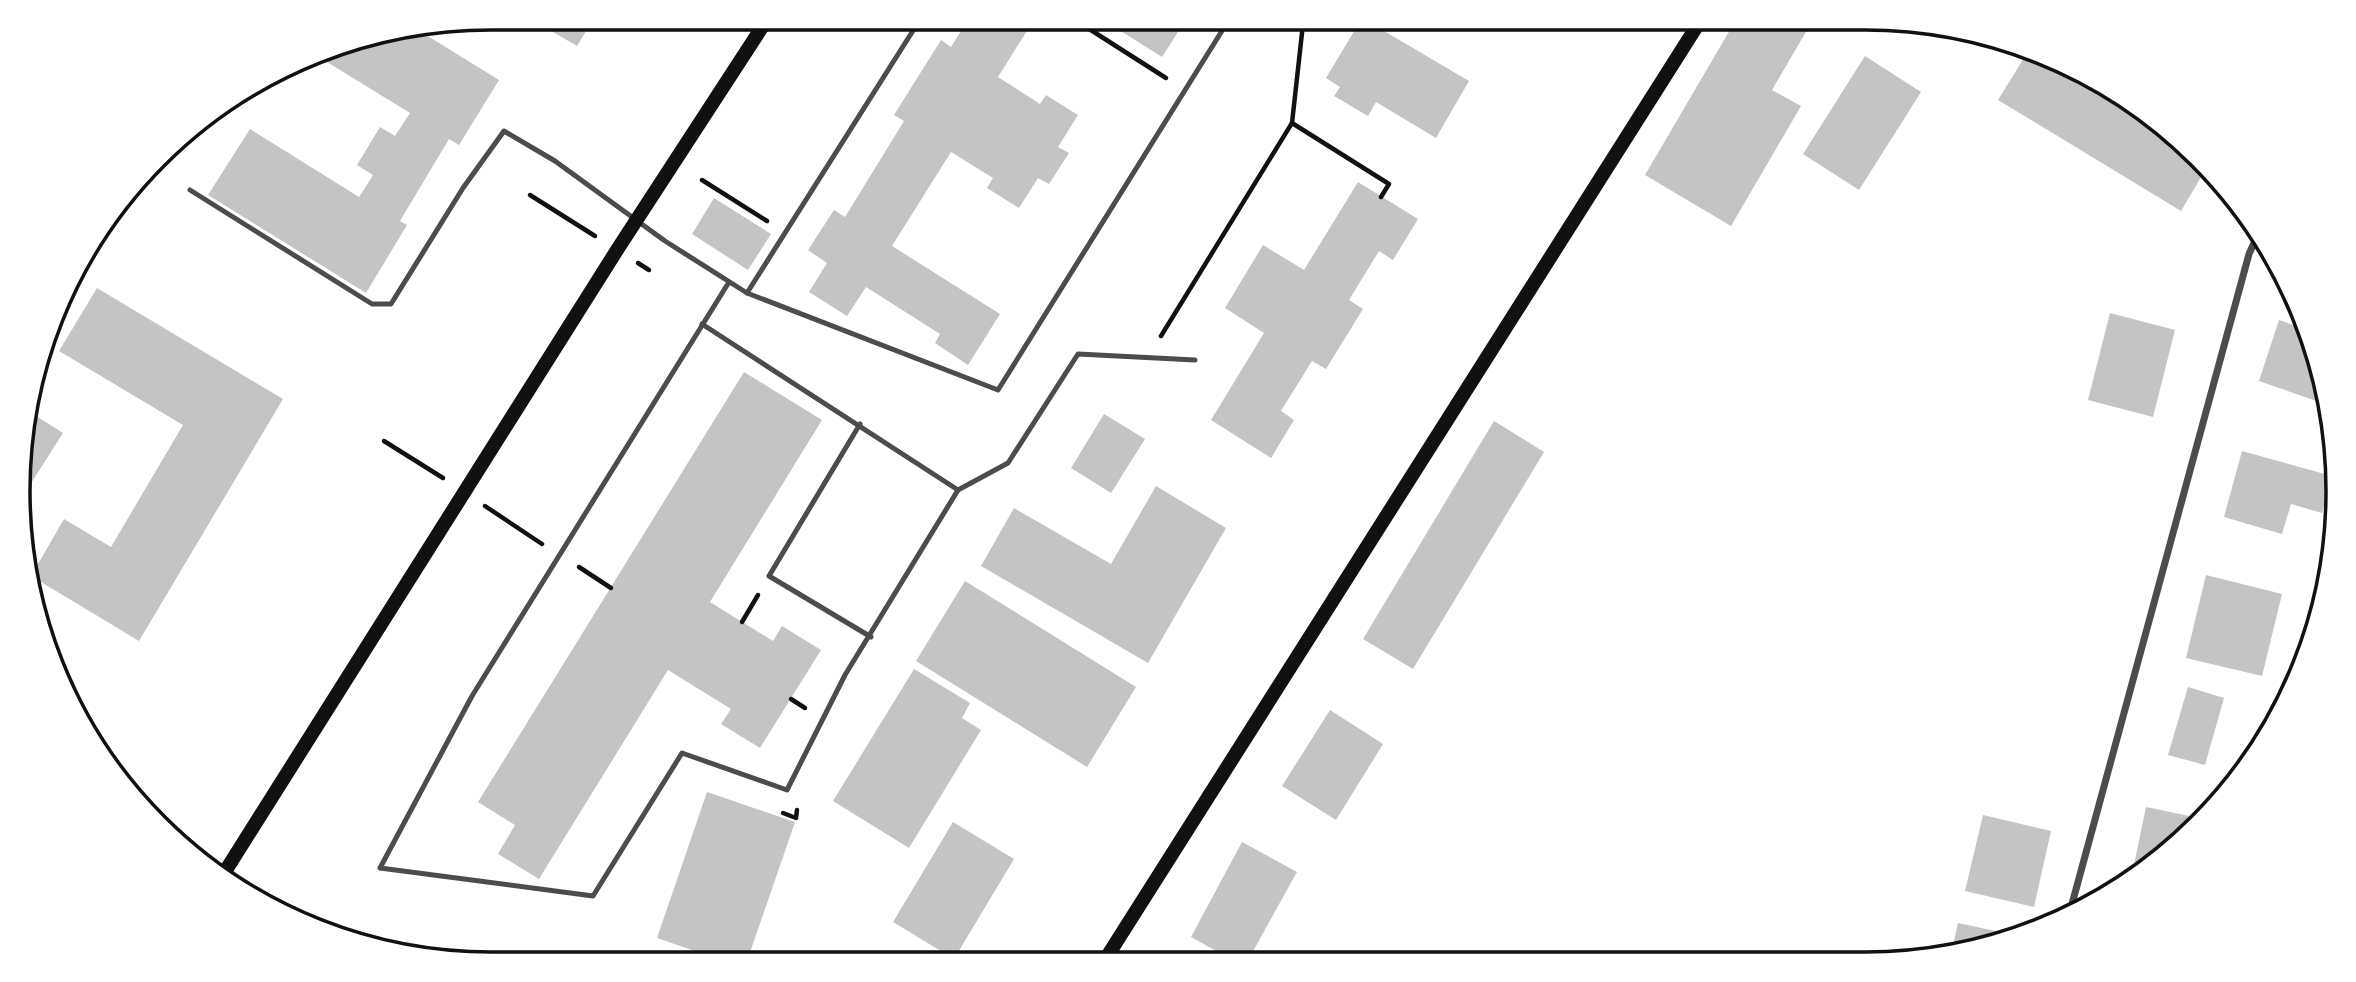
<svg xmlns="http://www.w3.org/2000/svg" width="2356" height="982" font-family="'Roboto Serif',serif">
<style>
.building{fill:#c4c4c4}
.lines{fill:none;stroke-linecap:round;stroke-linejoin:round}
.path{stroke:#111;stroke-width:4.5}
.service{stroke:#4c4c4c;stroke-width:5}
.minor{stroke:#4c4c4c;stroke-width:7}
.secondary{stroke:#111;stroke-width:14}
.rim{fill:none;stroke:#111;stroke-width:3.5}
</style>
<rect width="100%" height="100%" fill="#fff"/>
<!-- building -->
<g class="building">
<polygon points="529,18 594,18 577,46"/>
<polygon points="969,18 1035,18 998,77 1040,104 1046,95 1078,115 1058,147 1069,153 1049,184 1038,178 1019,208 987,188 993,178 951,152 892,246 1000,314 968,365 935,343 940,334 866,287 847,316 809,292 827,263 808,250 834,210 845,217 904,121 894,115 941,40 951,47"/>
<polygon points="1100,18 1187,18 1162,57"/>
<polygon points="1362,18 1469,81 1436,138 1376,102 1368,116 1334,96 1340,87 1326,78"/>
<polygon points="1737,18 1814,18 1772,90 1801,106 1731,226 1645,175"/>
<polygon points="418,30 499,80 459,145 449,139 400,221 407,225 366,293 208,195 250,129 359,197 373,175 357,165 380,127 395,136 410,113 314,54 338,43"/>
<polygon points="1940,30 1960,33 1956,39"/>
<polygon points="2030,48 2102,81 2177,135 2207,167 2181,211 1998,100"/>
<polygon points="1865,56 1921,92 1859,190 1803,154"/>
<polygon points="1358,182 1418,219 1393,260 1379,251 1349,300 1363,309 1326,369 1312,361 1281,411 1294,420 1271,458 1211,420 1264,333 1225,308 1263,245 1304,270"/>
<polygon points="714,198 771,234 748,270 692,234"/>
<polygon points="97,288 283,399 139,641 31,576 64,519 111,547 183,425 59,351"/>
<polygon points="2110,313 2175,330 2153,417 2088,400"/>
<polygon points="2279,320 2308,330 2322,369 2328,405 2259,381"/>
<polygon points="744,372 822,420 710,602 773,641 782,626 821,650 760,748 721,724 731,709 668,670 539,879 498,854 515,825 478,802"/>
<polygon points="25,409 63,433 19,502 18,491"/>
<polygon points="1104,414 1145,439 1111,493 1071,468"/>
<polygon points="1494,421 1544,452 1413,669 1363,639"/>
<polygon points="2242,451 2332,476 2322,513 2291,504 2282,534 2224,517"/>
<polygon points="1156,486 1226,528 1148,663 981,566 1014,508 1111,564"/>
<polygon points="2206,575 2282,594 2262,676 2186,658"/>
<polygon points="965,581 1136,687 1087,767 916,661"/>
<polygon points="914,669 970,703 962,718 981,730 909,848 833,801"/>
<polygon points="2188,687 2224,698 2205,765 2168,755"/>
<polygon points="1330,710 1383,744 1336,820 1282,786"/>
<polygon points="707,792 795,822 746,964 732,964 657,938"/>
<polygon points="2146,807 2194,817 2192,828 2154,866 2131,879"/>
<polygon points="1983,815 2051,831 2034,907 1965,891"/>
<polygon points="953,822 1014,859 954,959 893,922"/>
<polygon points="1242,842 1297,872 1247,962 1236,962 1191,937"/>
<polygon points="1958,923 2019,936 1951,954"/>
</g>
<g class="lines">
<!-- path -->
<g class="path">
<polyline points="1072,18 1166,78"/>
<polyline points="1292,123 1303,24 1294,18"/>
<polyline points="702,180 767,221"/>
<polyline points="530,195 595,236"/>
<polyline points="638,263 649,270"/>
<polyline points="1161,336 1292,123 1389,184 1381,197"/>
<polyline points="384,441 443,478"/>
<polyline points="485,506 542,544"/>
<polyline points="579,567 611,588"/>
<polyline points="742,622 758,595"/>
<polyline points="791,699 805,708"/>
<polyline points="783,813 796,818 797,810"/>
</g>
<!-- service -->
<g class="service">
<polyline points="190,190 372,304 391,304 463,188 504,131 555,161 665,241 747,293 998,390 1230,18"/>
<polyline points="729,282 472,696 380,868 593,896 682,753 787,790 845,675 958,490 1008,463 1078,354 1195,360"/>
<polyline points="747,293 921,18"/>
<polyline points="702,324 958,490"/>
<polyline points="860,424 769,576 871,637"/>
<polyline points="183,850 221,872"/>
</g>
<!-- minor -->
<polyline class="minor" points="2069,915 2249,254 2259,232"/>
<!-- secondary -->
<g class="secondary">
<polyline points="221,878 617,250 768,18"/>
<polyline points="1103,963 1702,18"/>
</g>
</g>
<!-- crop -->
<path d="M0 0H2356V982H0ZM491 30H1865A461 461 0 0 1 2326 491V491A461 461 0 0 1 1865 952H491A461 461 0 0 1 30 491V491A461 461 0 0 1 491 30Z" fill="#fff" fill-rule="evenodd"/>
<path class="rim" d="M491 30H1865A461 461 0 0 1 2326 491V491A461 461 0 0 1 1865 952H491A461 461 0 0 1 30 491V491A461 461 0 0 1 491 30Z"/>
</svg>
